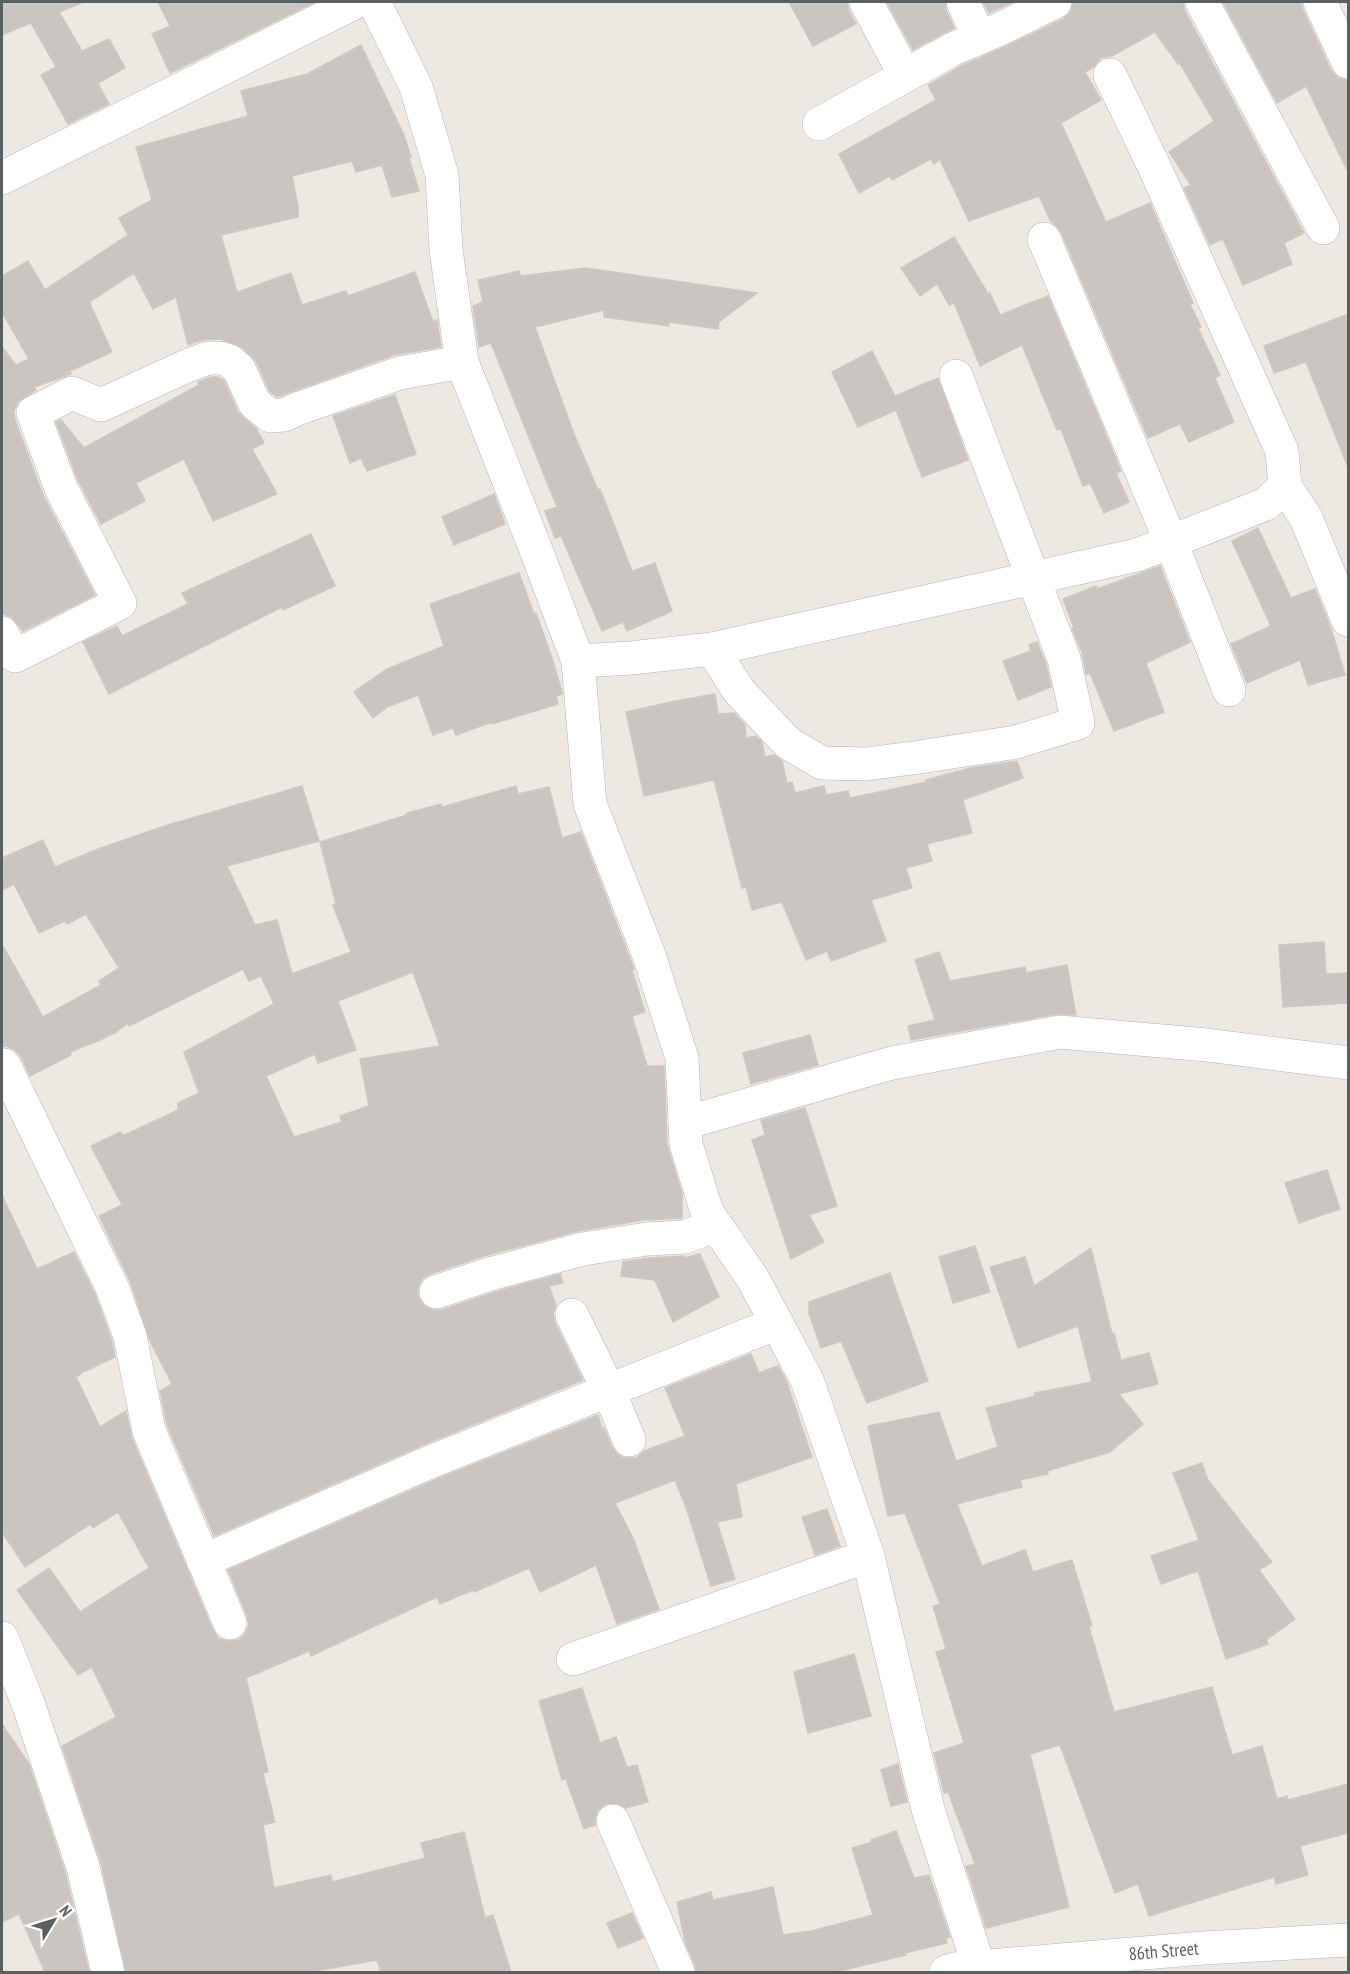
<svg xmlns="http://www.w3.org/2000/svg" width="1350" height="1974" font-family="'PT Sans Narrow',sans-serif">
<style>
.building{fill:#cac5c0;stroke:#d1c8bf;stroke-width:1.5;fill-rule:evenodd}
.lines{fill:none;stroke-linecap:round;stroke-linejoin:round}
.minor-casing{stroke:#b2b6b9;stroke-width:34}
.minor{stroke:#fff;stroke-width:33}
.labels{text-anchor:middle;stroke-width:5;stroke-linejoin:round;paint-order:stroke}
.street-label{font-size:18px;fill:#5a5f62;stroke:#fff}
</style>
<rect width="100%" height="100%" fill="#ede8e1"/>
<!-- building -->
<g class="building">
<polygon points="2,2 81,2 81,3 59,12 82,51 109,39 125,68 98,83 109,104 68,124 41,75 56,67 31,23 2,35"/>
<polygon points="158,2 315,2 170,73 152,34 170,26"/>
<polygon points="789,2 847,2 849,11 856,24 813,46"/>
<polygon points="887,2 945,2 946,10 954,28 913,50"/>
<polygon points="983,2 1013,2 989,13"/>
<polygon points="1073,2 1183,2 1185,11 1304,233 1284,243 1292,264 1243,285 1223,239 1210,245 1184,188 1191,185 1169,152 1214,121 1180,63 1178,64 1155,32 1112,56 1101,58 1094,67 1085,72 1101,100 1061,123 1106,222 1150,203 1193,303 1190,304 1201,327 1198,328 1220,375 1215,378 1234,422 1189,442 1180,424 1148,438 1061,232 1050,220 1039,196 969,221 940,160 934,164 931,159 892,180 890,176 859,193 839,154 936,100 928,85 961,66 1007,46 1063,19 1071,12"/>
<polygon points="1223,2 1301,2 1303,10 1331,70 1338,78 1348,80 1348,172 1306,86 1277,103"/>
<polygon points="361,45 404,135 411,157 409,158 419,191 392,197 382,165 356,172 352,161 292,176 298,206 298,217 221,235 237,292 291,273 302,305 346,291 348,296 415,272 433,322 437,320 441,347 394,355 277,397 270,392 256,361 242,347 220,339 202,340 188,345 176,297 153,309 134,273 89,302 112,352 70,371 71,374 34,387 36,390 18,402 14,411 15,420 43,495 95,595 23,631 12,617 2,614 2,347 16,365 29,359 2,312 2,276 28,261 45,290 128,235 119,218 152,200 136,147 248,116 241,91 307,74"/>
<polygon points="954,237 988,294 990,293 1000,315 1048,296 1121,471 1116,473 1129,502 1104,513 1090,483 1083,486 1061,429 1057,430 1022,345 980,366 954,303 949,305 937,284 920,296 901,268"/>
<polygon points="586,268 757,293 719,322 718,329 669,322 669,326 604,317 604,310 535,327 574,434 598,490 600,489 632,571 655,563 672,611 627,631 623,622 602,631 561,536 555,538 545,511 557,507 491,343 479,347 473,306 483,302 478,280 519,271 520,276"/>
<polygon points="1348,314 1348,465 1347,465 1306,362 1274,373 1264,346"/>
<polygon points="872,351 895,396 938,378 968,460 922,477 896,410 858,427 832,372"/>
<polygon points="211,377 217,377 224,380 238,412 256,428 264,443 252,449 277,494 213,521 184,459 136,483 145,501 101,524 78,480 56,422 61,420 84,448 199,385 198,382"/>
<polygon points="395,395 416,454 367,471 361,458 350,463 333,416"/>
<polygon points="494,494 505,524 454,545 442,517"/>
<polygon points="1258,528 1291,598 1315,589 1331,628 1345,675 1308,685 1300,660 1247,683 1231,644 1271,626 1232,541"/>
<polygon points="311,534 335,586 283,610 282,607 109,694 83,642 117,626 122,636 188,604 182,593"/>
<polygon points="1160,566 1190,642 1146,663 1164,712 1114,731 1090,673 1086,674 1082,652 1072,629 1074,628 1063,599 1096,586 1097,589"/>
<polygon points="519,573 534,614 536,613 552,658 562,692 562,694 556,696 558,704 492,724 492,722 456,735 453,728 433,735 418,695 387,707 373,718 354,692 387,669 444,646 430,604"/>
<polygon points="1037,642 1046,664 1051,687 1018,700 1003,661 1031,651 1029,645"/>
<polygon points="715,694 718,714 734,713 745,725 746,738 756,736 762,742 765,757 774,755 782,761 787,783 792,782 795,793 824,786 826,795 848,791 850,798 927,782 926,780 970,768 1017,761 1023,778 963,800 972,833 927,844 932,861 906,868 912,888 871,900 886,941 831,961 827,951 806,960 782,902 752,910 746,887 742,888 714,780 644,796 626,712 671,702"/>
<path d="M302 786 319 841 227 866 255 925 277 920 292 974 351 952 333 905 336 904 320 842 407 815V813L441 804 442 807 516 786 518 794 549 787 562 838 581 832 634 969 632 970 645 1012 632 1016 647 1066H664L667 1145 682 1193V1218L644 1220 578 1231 484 1256 430 1274 422 1279 418 1288V1297L424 1306 433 1310H442L495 1292 560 1274 563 1283 549 1286 556 1305 553 1314 555 1323 583 1380 423 1445 214 1536 167 1425 160 1391 172 1384 150 1341 130 1281 99 1216 122 1205 91 1146 120 1132 122 1135 127 1134 178 1110V1103L199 1093 184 1052 274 1004 261 976 249 981 243 969 129 1026 128 1023 116 1032 100 1040 70 1052 71 1055 30 1076 21 1057 15 1050 6 1046 2 1047V944L43 1017 101 985 99 981 119 968 86 914 67 924 65 921 39 933 14 884 2 890V858L43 840 55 867 98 849 168 825ZM413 972 440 1046 360 1059 369 1106 340 1116 342 1122 294 1137 266 1076 315 1054 318 1063 356 1050 338 1001Z"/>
<polygon points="1324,942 1326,974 1348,973 1348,1003 1283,1007 1279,945"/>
<polygon points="939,952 950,981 1025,967 1026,973 1067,965 1076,1015 1057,1014 911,1040 908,1026 935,1020 915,960"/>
<polygon points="810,1035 818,1065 751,1084 743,1053"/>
<polygon points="805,1108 837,1206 809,1215 824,1242 791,1259 752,1140 765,1135 761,1120"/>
<polygon points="1327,1170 1340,1209 1299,1223 1285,1183"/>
<polygon points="2,1195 37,1269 74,1252 95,1294 112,1341 115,1357 81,1373 81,1374 76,1377 100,1427 126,1411 132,1438 213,1630 218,1638 227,1641 238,1640 245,1634 249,1625 247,1616 228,1570 437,1479 598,1415 603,1433 604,1428 612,1447 617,1454 624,1458 636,1458 644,1451 685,1436 665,1388 751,1354 759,1373 778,1366 786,1380 812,1457 736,1484 742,1517 717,1522 735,1579 711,1586 687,1510 675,1480 615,1503 633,1538 659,1609 617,1624 596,1565 540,1592 529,1568 474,1592 473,1590 440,1604 437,1597 311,1656 309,1651 246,1678 268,1772 263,1773 275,1822 263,1825 274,1888 331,1875 332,1882 425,1858 421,1843 464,1832 485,1918 493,1915 511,1972 381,1972 377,1960 310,1972 126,1972 101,1863 62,1746 116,1717 92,1667 78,1675 17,1590 49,1568 80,1612 149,1568 118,1512 93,1528 90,1524 25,1567 2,1532"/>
<polygon points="975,1246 990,1292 953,1303 939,1257"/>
<polygon points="1091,1248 1112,1334 1114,1333 1121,1360 1149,1353 1158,1384 1119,1394 1143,1424 1110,1452 1047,1471 1048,1474 1020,1480 1022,1487 957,1504 982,1566 1025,1550 1033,1572 1072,1560 1092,1626 1089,1627 1114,1712 1212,1687 1232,1755 1262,1746 1277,1799 1287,1796 1288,1800 1348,1784 1348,1833 1300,1846 1308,1875 1276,1884 1274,1877 1149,1916 1138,1884 1115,1893 1060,1745 1030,1754 1069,1907 986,1928 966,1866 975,1864 948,1792 944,1793 934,1753 964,1743 936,1652 946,1649 933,1606 940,1604 905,1513 888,1516 868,1426 939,1412 956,1461 998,1447 986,1408 1028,1398 1035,1396 1034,1393 1092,1382 1078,1326 1018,1348 990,1267 1025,1257 1034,1286"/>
<polygon points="700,1254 719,1297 673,1322 655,1280 621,1276 623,1262 649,1258 684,1256 684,1258"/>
<polygon points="890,1273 928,1381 867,1403 841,1341 821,1348 809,1313 809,1302"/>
<polygon points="1202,1463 1208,1480 1272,1562 1259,1570 1295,1619 1266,1640 1268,1644 1226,1659 1198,1571 1161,1584 1151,1556 1199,1540 1173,1473"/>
<polygon points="827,1509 840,1546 815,1555 802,1517"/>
<polygon points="854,1654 871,1716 808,1733 794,1672"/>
<polygon points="582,1688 600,1743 616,1737 627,1767 637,1765 648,1802 626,1808 616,1803 606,1804 598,1810 595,1818 595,1825 584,1829 566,1779 562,1780 539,1701"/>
<polygon points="2,1724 29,1764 65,1872 89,1972 45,1972 19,1914 2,1922"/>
<polygon points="898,1764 907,1802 891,1806 881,1770"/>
<polygon points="896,1831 914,1878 929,1875 950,1937 946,1938 947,1943 905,1953 906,1955 836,1972 696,1972 695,1965 685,1942 677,1902 711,1892 713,1900 773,1887 783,1935 811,1931 873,1915 852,1848 872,1842 871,1840"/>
<polygon points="632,1913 643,1938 618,1948 607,1923"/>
</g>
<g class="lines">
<!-- minor casing -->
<g class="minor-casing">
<g id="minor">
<polyline points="374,2 416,87 442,175 446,250 462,362 536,550 578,661 590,804 649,955 682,1058 686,1144 707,1212 753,1279 807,1380 868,1556 928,1809 979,1967"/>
<polyline points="866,2 905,75"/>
<polyline points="963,2 975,29 980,37"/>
<polyline points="1202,2 1323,228"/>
<polyline points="1320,2 1348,62"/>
<polyline points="819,124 953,49 1000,29 1055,2"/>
<polyline points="2,178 356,2"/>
<polyline points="1044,239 1171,542 1229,690"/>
<polyline points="1285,486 1306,518 1348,620"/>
<polyline points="2,633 15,656 120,603 61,488 33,413 72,393 101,405 189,365 208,358 220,358 230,361 239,369 255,404 271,416 284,415 297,409 400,373 462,362"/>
<polyline points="712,649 1137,555 1266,504 1285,486 1282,451 1153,164 1110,75"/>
<polyline points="578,661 631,658 712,649 739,691 788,743 822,763 866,764 920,757 1016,742 1078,723 1064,659 956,376"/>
<polyline points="4,1065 112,1287 130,1336 149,1431 230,1623"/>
<polyline points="685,1123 892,1063 1060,1032 1207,1045 1348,1063"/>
<polyline points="436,1292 490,1274 583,1249 647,1239 685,1237 716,1225"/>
<polyline points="572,1315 609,1391 629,1440"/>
<polyline points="203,1561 430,1462 777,1323"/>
<polyline points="2,1638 28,1703 83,1867 108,1972"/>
<polyline points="573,1659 868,1556"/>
<polyline points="613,1821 678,1972"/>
<path id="s1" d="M946 1972 955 1969 1203 1948 1348 1940"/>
</g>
</g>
<!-- minor -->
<use href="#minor" class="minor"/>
</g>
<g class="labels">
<!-- street labels -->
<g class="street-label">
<text dy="6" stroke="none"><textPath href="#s1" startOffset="219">86th Street</textPath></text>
</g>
</g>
<!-- border -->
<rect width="1350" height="1974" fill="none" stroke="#5a5f62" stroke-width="6"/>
<!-- north arrow -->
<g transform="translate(54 1920) rotate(52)" stroke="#ffffff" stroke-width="4.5" paint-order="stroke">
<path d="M0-4.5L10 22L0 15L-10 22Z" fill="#5a5f62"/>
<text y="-9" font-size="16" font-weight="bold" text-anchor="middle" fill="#5a5f62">N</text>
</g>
</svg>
